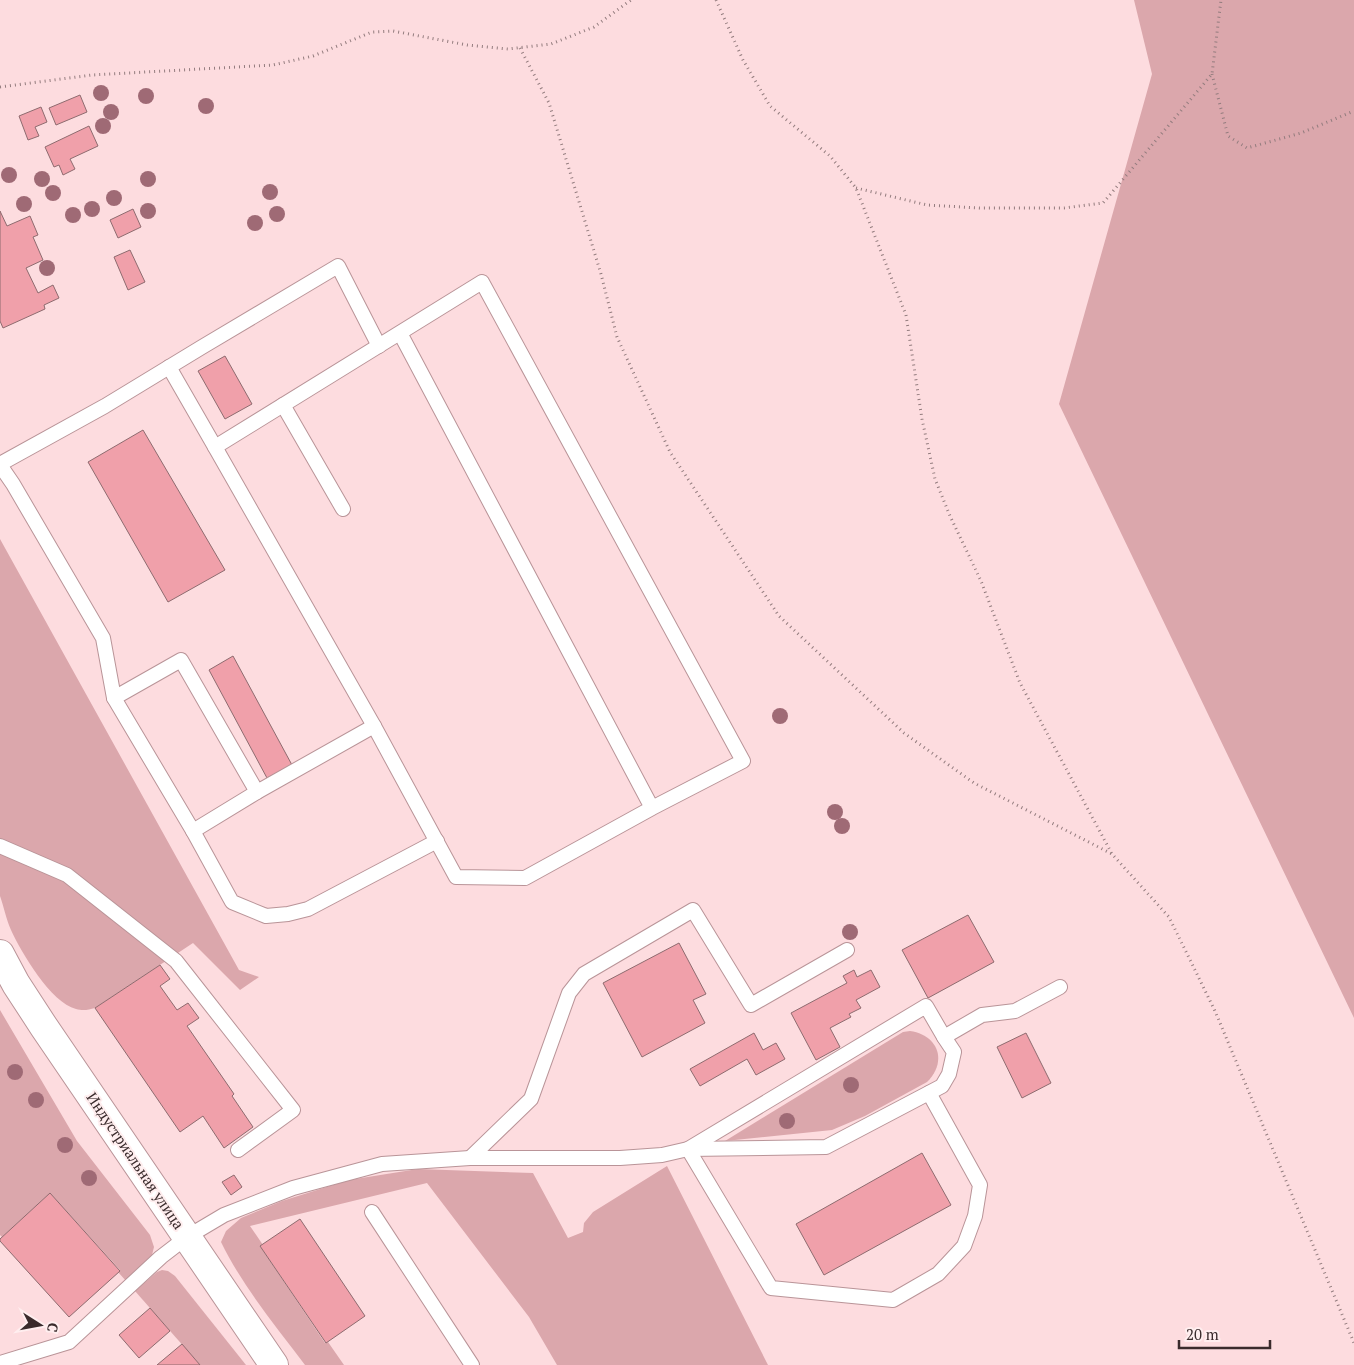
<svg xmlns="http://www.w3.org/2000/svg" width="1354" height="1365" font-family="'PT Serif',serif">
<style>
.green{fill:#dba7ac}
.building{fill:#f0a0aa;stroke:#8e6b6f}
.lines{fill:none;stroke-linecap:round;stroke-linejoin:round}
.service-casing{stroke:#b99498;stroke-width:16}
.minor-casing{stroke:#b99498;stroke-width:30}
.path{stroke:#937c7e;stroke-width:3;stroke-dasharray:1 4;stroke-linecap:butt}
.service{stroke:#fff;stroke-width:14}
.minor{stroke:#fff;stroke-width:28}
.tree{fill:#9f6a75}
.labels{text-anchor:middle;stroke-width:4;stroke-linejoin:round;paint-order:stroke}
.street-label{font-size:15px;fill:#3a2b2c;stroke:#ffeeef}
</style>
<rect width="100%" height="100%" fill="#fddcdf"/>
<!-- green -->
<g class="green">
<polygon points="1134,0 1354,0 1354,1018 1059,404 1152,74"/>
<path d="M0 539 239 970 259 977 240 990 193 943 95 1008C88 1010 83 1011 76 1009 51 1003 21 952 11 930 6 919 4 907 0 896Z"/>
<polygon points="0,1010 77,1141 150,1235 154,1247 152,1255 127,1282 118,1272 120,1270 50,1193 2,1237 0,1235"/>
<path d="M910 1031C938 1035 948 1061 927 1082L865 1116 832 1130 725 1141 903 1032Z"/>
<path d="M667 1166 768 1365H557L529 1317 427 1183 250 1226 263 1245 260 1246 325 1343 328 1342 344 1365H305C275 1325 243 1287 221 1242L226 1231 241 1218 282 1201 349 1180 418 1169 533 1173 568 1238 583 1232 584 1223 593 1212Z"/>
<polygon points="162,1270 168,1271 175,1276 246,1365 200,1365 135,1291 157,1272"/>
</g>
<!-- building -->
<g class="building">
<polygon points="80,95 87,112 56,125 49,108"/>
<polygon points="41,107 47,122 35,127 39,136 28,140 19,116"/>
<polygon points="89,126 98,146 70,159 75,169 63,175 59,165 54,167 45,147"/>
<polygon points="133,209 141,227 118,238 110,220"/>
<polygon points="0,211 7,226 30,216 38,235 33,237 43,260 26,268 38,293 53,285 59,298 44,305 45,309 3,328 0,321"/>
<polygon points="130,250 145,282 128,290 114,257"/>
<polygon points="225,356 252,404 225,419 198,371"/>
<polygon points="143,430 225,570 168,602 88,462"/>
<polygon points="233,656 292,765 267,778 209,670"/>
<polygon points="968,915 994,962 928,998 902,950"/>
<polygon points="679,943 706,994 693,1000 705,1023 642,1057 603,983"/>
<polygon points="160,965 170,979 160,986 177,1010 188,1003 199,1018 187,1026 234,1094 232,1096 253,1127 224,1148 203,1116 180,1132 95,1008"/>
<polygon points="854,970 857,977 871,970 880,987 856,1000 861,1008 849,1014 851,1017 830,1028 840,1047 816,1060 791,1013 847,983 843,976"/>
<polygon points="754,1033 763,1050 776,1043 785,1059 756,1075 747,1059 700,1086 690,1069"/>
<polygon points="1026,1033 1051,1083 1022,1098 997,1047"/>
<polygon points="922,1153 951,1205 824,1275 796,1224"/>
<polygon points="234,1175 242,1187 231,1195 222,1182"/>
<polygon points="50,1193 120,1271 69,1317 0,1241 0,1239"/>
<polygon points="300,1219 365,1316 326,1343 260,1246"/>
<polygon points="150,1308 170,1331 139,1358 119,1335"/>
<polygon points="182,1344 200,1365 157,1365"/>
</g>
<g class="lines">
<!-- service casing -->
<g class="service-casing">
<g id="service">
<polyline points="400,333 652,808 525,878 456,877 374,726 215,447 482,282 743,761 652,808"/>
<polyline points="169,367 215,447"/>
<polyline points="283,405 343,509"/>
<polyline points="0,464 105,406 202,347 338,266 379,346"/>
<polyline points="0,465 13,484 103,638 114,698 193,831 232,902 266,916 288,914 308,909 437,841"/>
<polyline points="114,698 181,660 257,792"/>
<polyline points="193,831 257,792 374,726"/>
<polyline points="0,846 67,875 176,961 293,1110 238,1150"/>
<polyline points="929,1093 980,1185 975,1216 964,1246 938,1274 893,1300 771,1288 688,1149 926,1006 944,1037"/>
<polyline points="470,1158 531,1099 569,993 584,974 693,910 751,1005 847,950"/>
<polyline points="372,1212 472,1365"/>
<polyline points="0,1363 69,1342 161,1257 187,1237 224,1215 293,1188 382,1164 470,1158 620,1158 662,1155 688,1149 826,1147 942,1086 949,1074 954,1052 944,1037 982,1015 1015,1011 1060,987"/>
</g>
</g>
<!-- minor casing -->
<g class="minor-casing">
<polyline id="minor" points="0,954 16,984 44,1027 274,1365"/>
</g>
<!-- path -->
<g class="path">
<polyline points="716,0 743,60 770,106 830,156 856,188 906,315 922,419 935,479 950,516 981,581 1020,683 1112,854 1169,917 1215,1011 1354,1343"/>
<polyline points="520,48 549,103 601,274 617,337 670,452 779,616 904,733 974,783 1112,854"/>
<polyline points="1212,74 1228,136 1247,148 1301,133 1354,111"/>
<polyline points="0,87 92,75 273,65 313,56 372,32 393,31 467,45 508,49 551,44 594,27 631,0"/>
<polyline points="856,188 927,205 979,208 1064,208 1103,203 1212,74 1221,0"/>
</g>
<!-- service -->
<use href="#service" class="service"/>
<!-- minor -->
<use href="#minor" class="minor"/>
</g>
<!-- trees -->
<g class="tree">
<circle cx="101" cy="93" r="8"/>
<circle cx="146" cy="96" r="8"/>
<circle cx="206" cy="106" r="8"/>
<circle cx="111" cy="112" r="8"/>
<circle cx="103" cy="126" r="8"/>
<circle cx="9" cy="175" r="8"/>
<circle cx="42" cy="179" r="8"/>
<circle cx="148" cy="179" r="8"/>
<circle cx="270" cy="192" r="8"/>
<circle cx="53" cy="193" r="8"/>
<circle cx="114" cy="198" r="8"/>
<circle cx="24" cy="204" r="8"/>
<circle cx="92" cy="209" r="8"/>
<circle cx="148" cy="211" r="8"/>
<circle cx="277" cy="214" r="8"/>
<circle cx="73" cy="215" r="8"/>
<circle cx="255" cy="223" r="8"/>
<circle cx="47" cy="268" r="8"/>
<circle cx="780" cy="716" r="8"/>
<circle cx="835" cy="812" r="8"/>
<circle cx="842" cy="826" r="8"/>
<circle cx="850" cy="932" r="8"/>
<circle cx="15" cy="1072" r="8"/>
<circle cx="851" cy="1085" r="8"/>
<circle cx="36" cy="1100" r="8"/>
<circle cx="787" cy="1121" r="8"/>
<circle cx="65" cy="1145" r="8"/>
<circle cx="89" cy="1178" r="8"/>
</g>
<g class="labels">
<!-- street labels -->
<g class="street-label">
<text transform="translate(135 1161) rotate(56)" y="5">Индустриальная улица</text>
</g>
</g>
<!-- north arrow -->
<g transform="translate(40 1325) rotate(101)" stroke="#ffeeef" stroke-width="4" paint-order="stroke">
<path d="M0-4L9 19L0 12L-9 19Z" fill="#3a2b2c"/>
<text y="-8" font-size="14" font-weight="bold" text-anchor="middle" fill="#3a2b2c">С</text>
</g>
<!-- scale -->
<path d="M1179 1340v8h91v-8" fill="none" stroke="#3a2b2c" stroke-width="2.5"/>
<text x="1186" y="1340" font-size="15" fill="#3a2b2c" stroke="#ffeeef" stroke-width="4" paint-order="stroke">20 m</text>
</svg>
